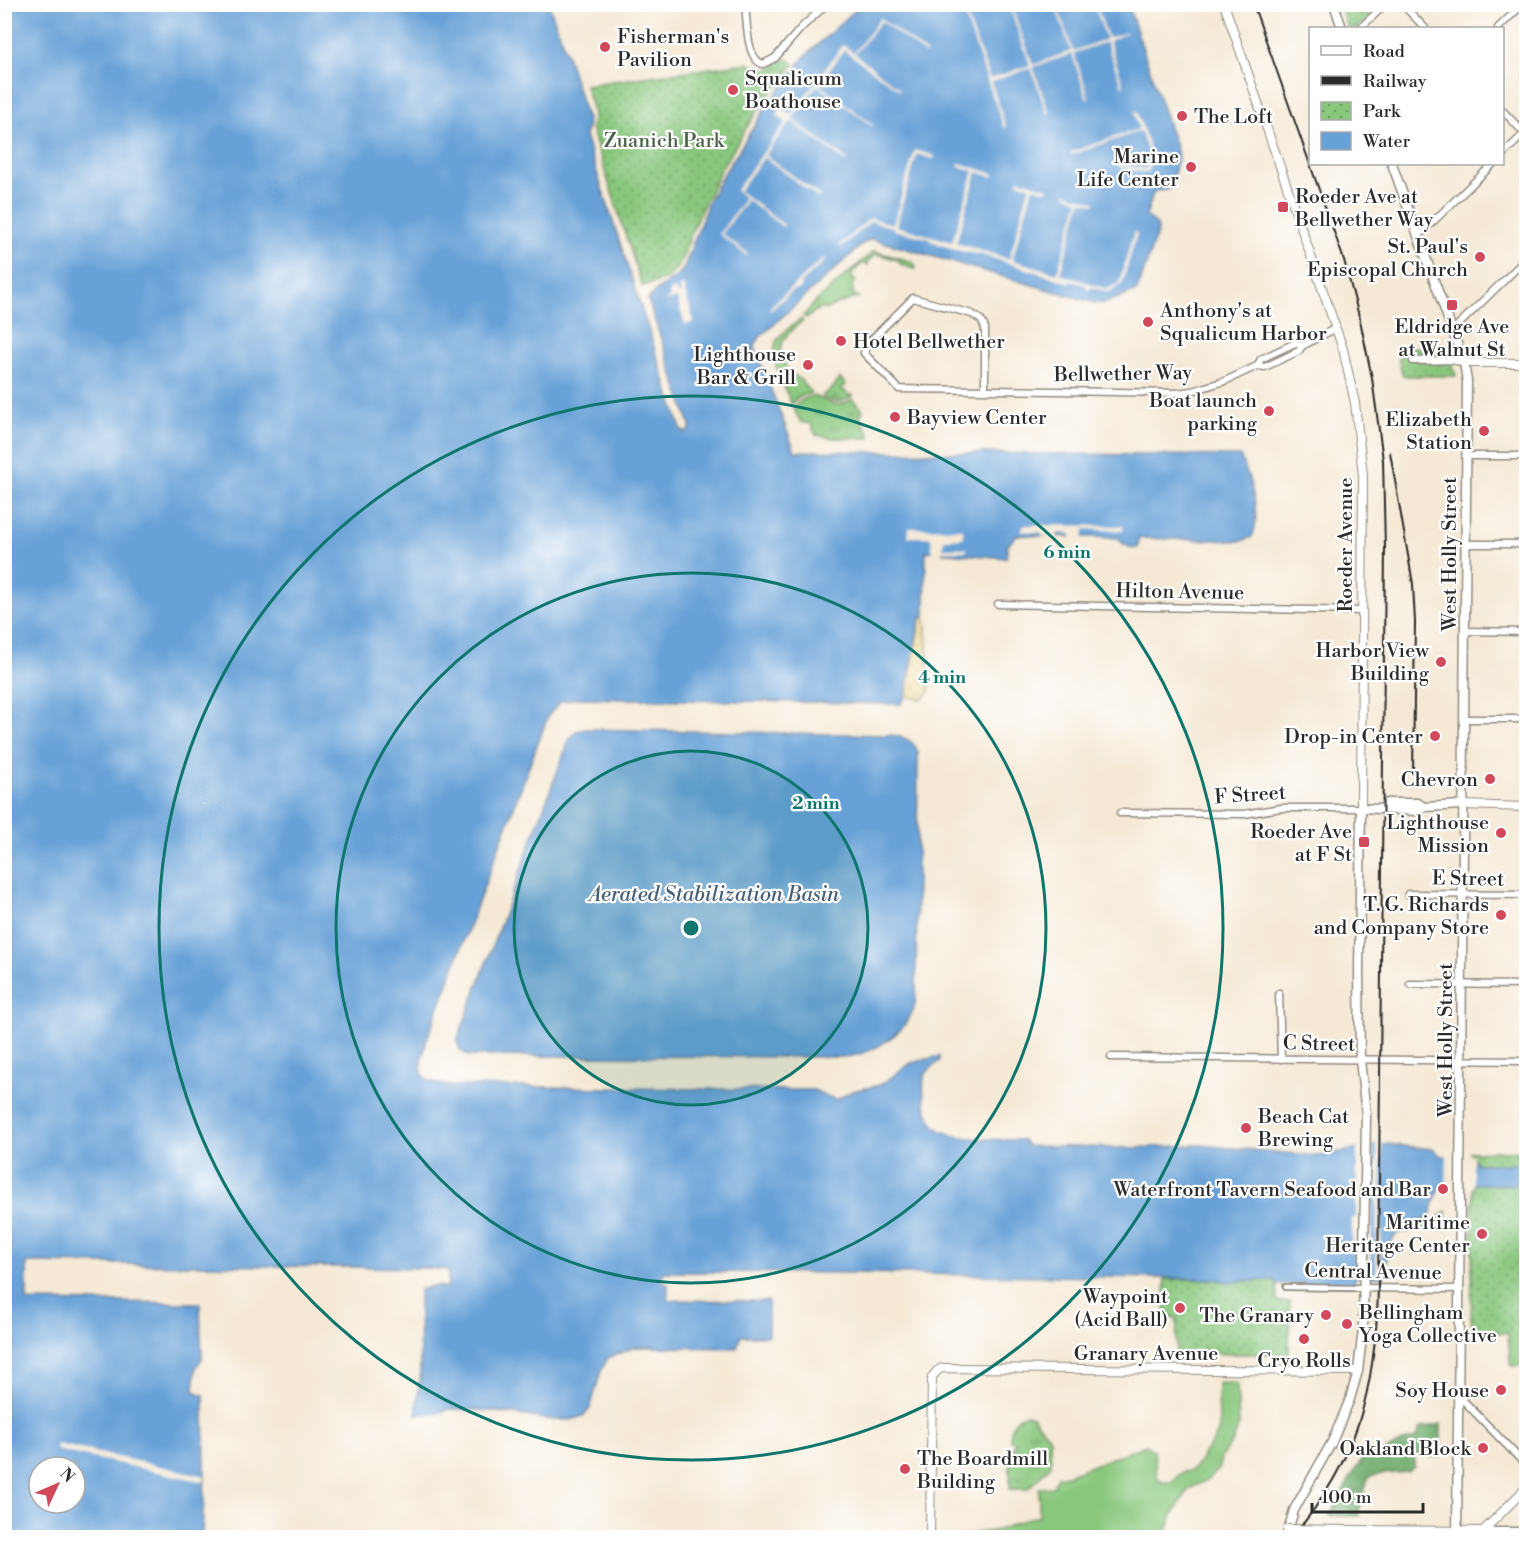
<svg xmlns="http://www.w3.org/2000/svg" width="1531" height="1542" font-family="'Libre Bodoni',serif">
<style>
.grass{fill:url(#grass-tufts);stroke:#5a7954;stroke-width:1.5}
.forest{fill:url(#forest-crowns);stroke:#4c6c4c;stroke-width:1.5}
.sand{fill:url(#sand-dots);stroke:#8c8264;stroke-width:1.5}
.park{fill:url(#park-dots);stroke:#5a7954;stroke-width:1.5}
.garden{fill:#89c77d;stroke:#5a7954;stroke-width:1.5}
.water{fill:#68a1d7;stroke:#4a6681;stroke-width:1.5;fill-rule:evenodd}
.pier{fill:#f5e9d5}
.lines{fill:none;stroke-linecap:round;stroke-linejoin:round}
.pedestrian-casing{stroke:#908a80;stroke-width:8}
.minor-casing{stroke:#908a80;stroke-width:9}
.tertiary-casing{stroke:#908a80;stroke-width:10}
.secondary-casing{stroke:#908a80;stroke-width:11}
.pedestrian{stroke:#fff;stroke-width:4.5}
.minor{stroke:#fff;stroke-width:6}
.tertiary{stroke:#fff;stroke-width:8}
.secondary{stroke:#fff;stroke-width:8}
.rail{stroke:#2b2b2b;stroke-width:2}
.tertiary-bridge-casing{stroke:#908a80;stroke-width:10;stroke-linecap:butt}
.tertiary-bridge{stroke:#fff;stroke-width:8}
.ring{fill:none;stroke:#0f766e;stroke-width:3}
.poi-dot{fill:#d1495b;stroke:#fff;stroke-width:2}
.labels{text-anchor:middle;stroke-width:4.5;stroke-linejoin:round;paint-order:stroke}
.poi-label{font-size:20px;fill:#2b2b2b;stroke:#fff;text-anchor:end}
.park-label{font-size:20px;fill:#4c6248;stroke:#fff}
.street-label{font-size:20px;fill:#2b2b2b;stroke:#fff}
.water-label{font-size:21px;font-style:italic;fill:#466078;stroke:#fff}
.centre{fill:#0f766e;stroke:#fff;stroke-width:3}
.ring-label{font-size:18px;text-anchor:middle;font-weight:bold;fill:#0f766e;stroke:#fff;stroke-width:4.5;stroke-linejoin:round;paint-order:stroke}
</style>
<defs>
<pattern id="grass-tufts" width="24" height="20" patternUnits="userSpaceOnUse" patternTransform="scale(1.5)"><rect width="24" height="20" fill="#89c77d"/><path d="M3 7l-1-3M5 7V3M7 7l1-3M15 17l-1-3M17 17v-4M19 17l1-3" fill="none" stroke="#70a267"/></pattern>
<pattern id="forest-crowns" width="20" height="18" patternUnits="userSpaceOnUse" patternTransform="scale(1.5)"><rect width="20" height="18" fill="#6eac6c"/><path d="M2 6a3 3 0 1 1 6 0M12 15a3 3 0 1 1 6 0" fill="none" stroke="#5b8c59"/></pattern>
<pattern id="sand-dots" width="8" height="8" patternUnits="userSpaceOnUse" patternTransform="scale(1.5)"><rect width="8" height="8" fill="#eeda9e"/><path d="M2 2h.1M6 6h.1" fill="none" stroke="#cb8" stroke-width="1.8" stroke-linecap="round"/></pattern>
<pattern id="park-dots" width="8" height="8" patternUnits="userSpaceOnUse" patternTransform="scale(1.5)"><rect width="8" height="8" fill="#89c77d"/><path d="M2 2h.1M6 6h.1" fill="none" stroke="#70a267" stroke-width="1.8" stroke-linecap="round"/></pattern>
</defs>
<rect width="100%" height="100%" fill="#fff"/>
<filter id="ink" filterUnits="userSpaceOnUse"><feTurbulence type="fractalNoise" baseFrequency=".0167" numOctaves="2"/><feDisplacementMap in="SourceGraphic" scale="12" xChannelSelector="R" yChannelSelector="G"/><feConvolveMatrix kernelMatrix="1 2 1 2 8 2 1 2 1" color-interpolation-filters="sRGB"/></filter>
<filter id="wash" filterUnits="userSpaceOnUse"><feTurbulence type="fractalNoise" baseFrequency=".008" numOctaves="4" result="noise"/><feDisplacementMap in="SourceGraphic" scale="24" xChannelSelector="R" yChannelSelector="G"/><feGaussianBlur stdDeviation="1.35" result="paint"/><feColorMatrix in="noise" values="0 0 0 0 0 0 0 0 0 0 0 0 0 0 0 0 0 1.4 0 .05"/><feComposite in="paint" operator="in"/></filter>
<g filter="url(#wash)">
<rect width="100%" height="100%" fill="#f5e9d5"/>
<!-- grass -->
<g class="grass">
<polygon points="874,251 913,262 916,267 915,269 900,264 898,260 876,254 868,261 868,265 863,263 852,273 853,280 856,281 852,285 854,295 859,297 830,307 826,310 819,308 807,318 803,316 816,301"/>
<path d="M801 319 803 321C791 330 780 339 780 355L788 370 801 380 811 393 800 397 791 404C785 386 765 354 779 337 785 330 794 324 801 319Z"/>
<path d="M840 378 846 385 841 388 849 395H853C844 403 833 404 823 397V395L832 389Z"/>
<path d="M811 396C829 398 833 412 852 399L863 410 860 418 869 432 870 438H834L816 435 811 424 801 422 793 408 802 400Z"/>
<path d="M1026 1414 1032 1416 1050 1438 1051 1465 1028 1489H1010V1448H1014L1015 1442 1010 1441C1010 1429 1013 1417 1026 1414Z"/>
</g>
<!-- forest -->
<path class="forest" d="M1441 1424V1457L1415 1456 1414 1467 1407 1472 1373 1475 1368 1478 1359 1509V1516H1329C1342 1496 1350 1473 1366 1455L1384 1452 1404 1441 1416 1438 1421 1428Z"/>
<!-- sand -->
<polygon class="sand" points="925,617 930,691 925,697 920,699 906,696 920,619"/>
<!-- park -->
<g class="park">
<polygon points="1339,5 1382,5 1357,28 1348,28"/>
<path d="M788 59 794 64 759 108 722 167 696 221 680 264 667 279 642 286 591 128 594 115 585 85 748 63C760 72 771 73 778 60Z"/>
<polygon points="1447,347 1456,376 1403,376 1398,358 1402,353 1407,353 1408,348"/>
<polygon points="1526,1150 1526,1164 1477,1164 1473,1158 1470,1157 1470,1152"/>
<polygon points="1473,1184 1526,1185 1526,1365 1512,1366 1510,1364 1508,1333 1471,1332"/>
<polygon points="1446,1211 1446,1229 1414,1230 1399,1233 1413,1222 1436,1219"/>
<polygon points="1165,1279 1217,1279 1226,1282 1275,1280 1277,1284 1277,1302 1290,1302 1289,1355 1176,1353 1177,1318 1165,1317"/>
</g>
<!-- garden -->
<path class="garden" d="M1218 1383H1237L1239 1425 1233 1441 1221 1457 1219 1468 1209 1479 1189 1489 1173 1514 1166 1534 1039 1533 1029 1527 1008 1537H964C972 1532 983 1533 992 1531 1009 1529 1022 1516 1039 1517V1488L1053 1487 1057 1477 1067 1475 1146 1445 1154 1451 1157 1477 1161 1482H1172L1181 1473 1192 1470 1201 1461 1204 1453 1213 1442 1219 1429Z"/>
<!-- water -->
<g class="water">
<path d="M5 5H549L567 55 588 123 585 136 681 429 685 433 690 430V425L648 300C658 285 675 282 684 268L709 200 720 180 765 109 804 57 861 5H1128L1177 150 1178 158 1171 187 1167 190 1154 191 1146 216 1157 225 1158 230 1137 291 1105 303H1095L872 239 864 243 760 337 755 345 756 351 795 451 1240 456C1250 477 1262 515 1252 537L1242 541 1139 538 1138 548C1130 548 1122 546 1119 538L1017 535 1008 545 1006 558 926 551 925 617 920 619 906 696 901 704 577 698 560 702 548 716 427 1039C420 1070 413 1081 450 1086L814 1090 836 1100 852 1091 880 1085 911 1063 940 1056V1061C924 1073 922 1075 924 1096 924 1104 930 1121 935 1126 952 1142 1000 1139 1023 1140L1027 1146 1129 1148 1200 1145 1318 1156 1386 1144 1433 1149 1441 1156 1472 1157 1477 1164H1526V1185L1473 1184 1439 1188 1429 1219C1391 1224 1389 1244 1384 1277L1356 1276 1354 1285 1277 1284 1274 1280 1226 1282 1216 1279 857 1273 663 1272 662 1282 668 1283V1300L768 1301V1336H741L737 1348 635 1347 608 1358 601 1371 590 1409 583 1416 571 1420H554L491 1411 451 1409 433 1414H416L420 1377 419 1290 432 1286 448 1287V1270L426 1268 27 1263V1301L200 1303 202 1359 196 1367 194 1391 204 1395 205 1476 202 1537 5 1538ZM39 1467H75V1503H39Z"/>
<path d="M586 729 891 735C903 736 915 741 918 753L916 1000C910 1031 875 1054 845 1057L469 1056 460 1050 457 1041 569 740 576 731Z"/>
</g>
<!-- pier -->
<g class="pier">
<polygon points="961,5 963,5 990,79 1030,65 1009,5 1011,5 1033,65 1071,51 1055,5 1057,5 1073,51 1106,39 1094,5 1096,5 1108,38 1127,32 1127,33 1109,41 1124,86 1122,86 1106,42 1074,53 1089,98 1087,99 1072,54 1033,67 1049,113 1047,114 1031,68 991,82 1006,127 1004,128"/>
<polygon points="880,18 927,53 925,54 881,21 855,54 900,89 899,90 844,50 819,84 873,125 872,126 817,85 792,119 847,160 846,162 791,121 765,155 820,196 818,198 764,157 739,191 784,225 783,227 747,200 722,234 748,254 747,256 719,234 745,199 736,190 786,122 777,115 781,108 791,115 843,45 854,53"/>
<polygon points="1134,112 1137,112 1151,152 1153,155 1167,154 1167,157 1151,159 1148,173 1118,167 1119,164 1146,169 1149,155 1140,131 1071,155 1071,152 1139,129"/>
<polygon points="915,150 935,156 934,159 917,154 896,226 952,242 974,171 958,166 959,163 994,174 993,177 977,172 956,243 1009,259 1030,186 1017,182 1018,179 1048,188 1047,191 1033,187 1012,260 1057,273 1079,200 1066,195 1066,193 1096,202 1095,204 1081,201 1060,274 1107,289 1119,283 1134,232 1137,233 1122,284 1108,292 1091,287 1090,290 1086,289 1086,285 1071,281 1070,283 977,253 977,254 955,250 931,241 931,239 894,230 894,228 871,221 841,247 840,245 870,218 893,224"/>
<polygon points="824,258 826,260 800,284 802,287 798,290 793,290 771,310 769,308"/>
<polygon points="683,285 694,322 685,325 677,298 667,301 666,299 670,297 669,292 676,289 678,295 681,294 679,286"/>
<polygon points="1023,525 1123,526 1123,531 1084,529 1083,538 1071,538 1071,534 1058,533 1057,537 1042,536 1042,533 1022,531"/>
<polygon points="909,528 963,529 963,538 944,539 943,548 966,548 966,551 942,551 941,556 932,555 931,537 908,537"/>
<polygon points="1382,1141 1381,1275 1376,1275 1377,1142"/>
<polygon points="1373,1143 1371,1275 1356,1275 1356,1249 1352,1249 1352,1218 1356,1218 1357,1146"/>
<polygon points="1447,1153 1473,1155 1473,1187 1446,1190"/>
<polygon points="57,1444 205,1476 204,1482 56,1450"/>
</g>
</g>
<g filter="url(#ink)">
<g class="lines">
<!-- pedestrian casing -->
<g class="pedestrian-casing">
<polyline id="pedestrian" points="1286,1287 1357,1288"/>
</g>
<!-- minor casing -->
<g class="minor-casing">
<g id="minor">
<path d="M745 4C747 20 746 60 763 64L775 58 802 27 827 4"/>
<polyline points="1402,4 1425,28"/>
<polyline points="1360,28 1386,4"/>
<polyline points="1498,28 1523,4"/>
<polyline points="1502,110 1526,135"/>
<polyline points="1502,155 1526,132"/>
<polyline points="1418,236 1493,164"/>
<polyline points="1453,330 1526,259"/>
<polyline points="1413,361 1452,360 1464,363"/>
<polyline points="1257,366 1265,367 1299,351 1302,346 1336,328"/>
<polyline points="985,390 985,328 981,320 972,314 913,298 867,344 864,353 899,389 985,390 995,390 1176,393 1192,391 1225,381 1257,366 1261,359 1295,343 1302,346"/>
<polyline points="1466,456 1526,456"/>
<polyline points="1465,544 1526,544"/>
<polyline points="998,604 1362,611"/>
<polyline points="1465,631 1526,632"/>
<polyline points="1464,719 1526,719"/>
<polyline points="1120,813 1244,814 1281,808 1361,808"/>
<polyline points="1408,894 1526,895"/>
<polyline points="1410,984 1526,985"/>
<polyline points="1279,993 1281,1059"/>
<polyline points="1111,1057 1526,1061"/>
<polyline points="1357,1288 1459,1289"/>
<polyline points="1458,1395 1526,1465"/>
<polyline points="1483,1531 1526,1531"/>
</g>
</g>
<!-- tertiary casing -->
<g class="tertiary-casing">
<g id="tertiary">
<polyline points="1224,4 1343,349 1355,403 1363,475 1361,808"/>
<polyline points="1464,363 1526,363"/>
<polyline points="1463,805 1526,807"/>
<polyline points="1347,1530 1483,1531 1526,1488"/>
<polyline points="930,1538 932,1377 937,1371 942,1368 1358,1371"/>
</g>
</g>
<!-- secondary casing -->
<g class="secondary-casing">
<g id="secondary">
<polyline points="1334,4 1342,28"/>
<polyline points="1392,164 1464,363 1467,381 1457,1538"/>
<polyline points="1383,808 1387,803 1418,803 1424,807"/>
<polyline points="1286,1538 1294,1510 1332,1442 1350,1399 1358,1371 1363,1329 1366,1114 1360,1060 1359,971 1361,808 1417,811 1424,807 1463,805"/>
</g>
</g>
<!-- pedestrian -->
<use href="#pedestrian" class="pedestrian"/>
<!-- minor -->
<use href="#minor" class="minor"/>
<!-- tertiary -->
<use href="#tertiary" class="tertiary"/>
<!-- secondary -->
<use href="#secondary" class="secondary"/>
<!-- rail -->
<g class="rail">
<path d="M1253 4 1344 260 1360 320 1372 378 1383 460 1385 548 1378 1288C1376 1387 1358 1462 1291 1538"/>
<polyline points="1390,452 1413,584 1415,622 1413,774"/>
</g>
<!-- tertiary-bridge casing -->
<g class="tertiary-bridge-casing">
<polyline id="tertiary-bridge" points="1287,1529 1347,1530"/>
</g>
<!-- tertiary-bridge -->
<use href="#tertiary-bridge" class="tertiary-bridge"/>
</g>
</g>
<!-- distance rings -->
<circle cx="691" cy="928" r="177" fill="#0f766e" fill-opacity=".12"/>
<g class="ring">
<circle cx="691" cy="928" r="177"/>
<circle cx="691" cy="928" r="355"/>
<circle cx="691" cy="928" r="532"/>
</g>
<!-- markers -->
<g class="poi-dot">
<circle cx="605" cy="47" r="6"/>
<circle cx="733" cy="90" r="6"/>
<circle cx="1182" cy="116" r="6"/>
<circle cx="1191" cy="167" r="6"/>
<rect x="1277" y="201" width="12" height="12" rx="3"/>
<circle cx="1480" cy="257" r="6"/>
<rect x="1446" y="299" width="12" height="12" rx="3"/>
<circle cx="1148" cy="322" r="6"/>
<circle cx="841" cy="341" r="6"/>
<circle cx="808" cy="365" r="6"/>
<circle cx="1269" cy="411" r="6"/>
<circle cx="895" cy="417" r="6"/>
<circle cx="1484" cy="431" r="6"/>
<circle cx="1441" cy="662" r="6"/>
<circle cx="1435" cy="736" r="6"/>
<circle cx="1490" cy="779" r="6"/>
<circle cx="1501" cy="833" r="6"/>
<rect x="1358" y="836" width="12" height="12" rx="3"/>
<circle cx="1501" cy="915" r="6"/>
<circle cx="1246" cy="1128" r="6"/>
<circle cx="1443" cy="1189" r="6"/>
<circle cx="1482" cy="1234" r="6"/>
<circle cx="1180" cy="1308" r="6"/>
<circle cx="1326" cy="1315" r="6"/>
<circle cx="1347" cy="1324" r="6"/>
<circle cx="1304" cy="1339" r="6"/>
<circle cx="1501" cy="1390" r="6"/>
<circle cx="1483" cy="1448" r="6"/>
<circle cx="905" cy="1469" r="6"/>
</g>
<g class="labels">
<!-- poi labels -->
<g class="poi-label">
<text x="617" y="43" text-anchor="start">Fisherman's<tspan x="617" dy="23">Pavilion</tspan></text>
<text x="745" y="85" text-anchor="start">Squalicum<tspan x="745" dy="23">Boathouse</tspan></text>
<text x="1194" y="123" text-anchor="start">The Loft</text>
<text x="1179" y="163">Marine<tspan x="1179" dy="23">Life Center</tspan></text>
<text x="1295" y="203" text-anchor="start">Roeder Ave at<tspan x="1295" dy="23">Bellwether Way</tspan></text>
<text x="1468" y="253">St. Paul's<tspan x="1468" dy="23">Episcopal Church</tspan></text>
<text x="1160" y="317" text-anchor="start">Anthony's at<tspan x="1160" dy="23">Squalicum Harbor</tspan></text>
<text x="1452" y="333" text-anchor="middle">Eldridge Ave<tspan x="1452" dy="23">at Walnut St</tspan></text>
<text x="853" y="348" text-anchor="start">Hotel Bellwether</text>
<text x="796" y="361">Lighthouse<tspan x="796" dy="23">Bar &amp; Grill</tspan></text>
<text x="1257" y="407">Boat launch<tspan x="1257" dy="23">parking</tspan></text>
<text x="907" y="424" text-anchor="start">Bayview Center</text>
<text x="1472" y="426">Elizabeth<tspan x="1472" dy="23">Station</tspan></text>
<text x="1429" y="657">Harbor View<tspan x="1429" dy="23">Building</tspan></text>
<text x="1423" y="743">Drop-in Center</text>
<text x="1478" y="786">Chevron</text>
<text x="1489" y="829">Lighthouse<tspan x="1489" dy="23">Mission</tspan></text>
<text x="1352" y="838">Roeder Ave<tspan x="1352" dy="23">at F St</tspan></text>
<text x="1489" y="911">T. G. Richards<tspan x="1489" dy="23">and Company Store</tspan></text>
<text x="1258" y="1123" text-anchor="start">Beach Cat<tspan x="1258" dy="23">Brewing</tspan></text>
<text x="1431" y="1196">Waterfront Tavern Seafood and Bar</text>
<text x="1470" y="1229">Maritime<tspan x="1470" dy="23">Heritage Center</tspan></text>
<text x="1168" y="1303">Waypoint<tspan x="1168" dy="23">(Acid Ball)</tspan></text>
<text x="1359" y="1319" text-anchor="start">Bellingham<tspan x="1359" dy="23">Yoga Collective</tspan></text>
<text x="1314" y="1322">The Granary</text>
<text x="1304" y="1367" text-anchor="middle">Cryo Rolls</text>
<text x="1489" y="1397">Soy House</text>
<text x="1471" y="1455">Oakland Block</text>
<text x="917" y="1465" text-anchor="start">The Boardmill<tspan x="917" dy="23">Building</tspan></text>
</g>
<!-- park labels -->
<g class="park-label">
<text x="664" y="147">Zuanich Park</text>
</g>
<!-- street labels -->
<g class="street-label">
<text transform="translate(1123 373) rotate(-1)" y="7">Bellwether Way</text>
<text transform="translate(1345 545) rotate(-90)" y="7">Roeder Avenue</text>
<text transform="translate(1449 554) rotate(-90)" y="7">West Holly Street</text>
<text transform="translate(1180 591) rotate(1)" y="7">Hilton Avenue</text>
<text transform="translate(1250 794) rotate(-4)" y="7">F Street</text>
<text transform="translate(1468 878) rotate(1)" y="7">E Street</text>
<text transform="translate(1445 1040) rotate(-90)" y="7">West Holly Street</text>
<text transform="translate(1319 1043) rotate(1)" y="7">C Street</text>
<text transform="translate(1373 1271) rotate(1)" y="7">Central Avenue</text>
<text x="1146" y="1360">Granary Avenue</text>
</g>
<!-- water labels -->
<g class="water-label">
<text x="714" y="901">Aerated Stabilization Basin</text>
</g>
</g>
<circle cx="691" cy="928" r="9" class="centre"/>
<g class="ring-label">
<text x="1067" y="558">6 min</text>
<text x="942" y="683">4 min</text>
<text x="816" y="809">2 min</text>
</g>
<!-- margin -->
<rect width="1531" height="1542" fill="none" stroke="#fff" stroke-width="24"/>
<!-- legend -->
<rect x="1309" y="27" width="195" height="138" fill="#ffffff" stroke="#aaaaaa" stroke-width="1.5"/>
<rect x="1321" y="46" width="30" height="9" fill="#ffffff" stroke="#aaaaaa" stroke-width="1.5"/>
<text x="1363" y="57" font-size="18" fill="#2b2b2b">Road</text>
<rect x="1321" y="76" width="30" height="9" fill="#2b2b2b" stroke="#aaaaaa" stroke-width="1.5"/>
<text x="1363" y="87" font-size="18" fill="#2b2b2b">Railway</text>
<rect x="1321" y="102" width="30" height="18" fill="url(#park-dots)" stroke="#aaaaaa" stroke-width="1.5"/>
<text x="1363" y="117" font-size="18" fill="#2b2b2b">Park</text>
<rect x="1321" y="132" width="30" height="18" fill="#68a1d7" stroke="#aaaaaa" stroke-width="1.5"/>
<text x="1363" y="147" font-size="18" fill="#2b2b2b">Water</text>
<!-- north arrow -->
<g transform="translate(57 1485) rotate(46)"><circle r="28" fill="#ffffff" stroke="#aaaaaa" stroke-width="1.5"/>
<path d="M0-4.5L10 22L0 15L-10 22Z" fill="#d1495b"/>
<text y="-9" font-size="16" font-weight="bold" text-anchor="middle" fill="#2b2b2b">N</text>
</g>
<!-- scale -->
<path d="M1312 1503v9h111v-9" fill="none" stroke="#2b2b2b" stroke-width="3"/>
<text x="1321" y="1503" font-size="18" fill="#2b2b2b" stroke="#ffffff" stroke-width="4.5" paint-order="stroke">100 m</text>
</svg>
